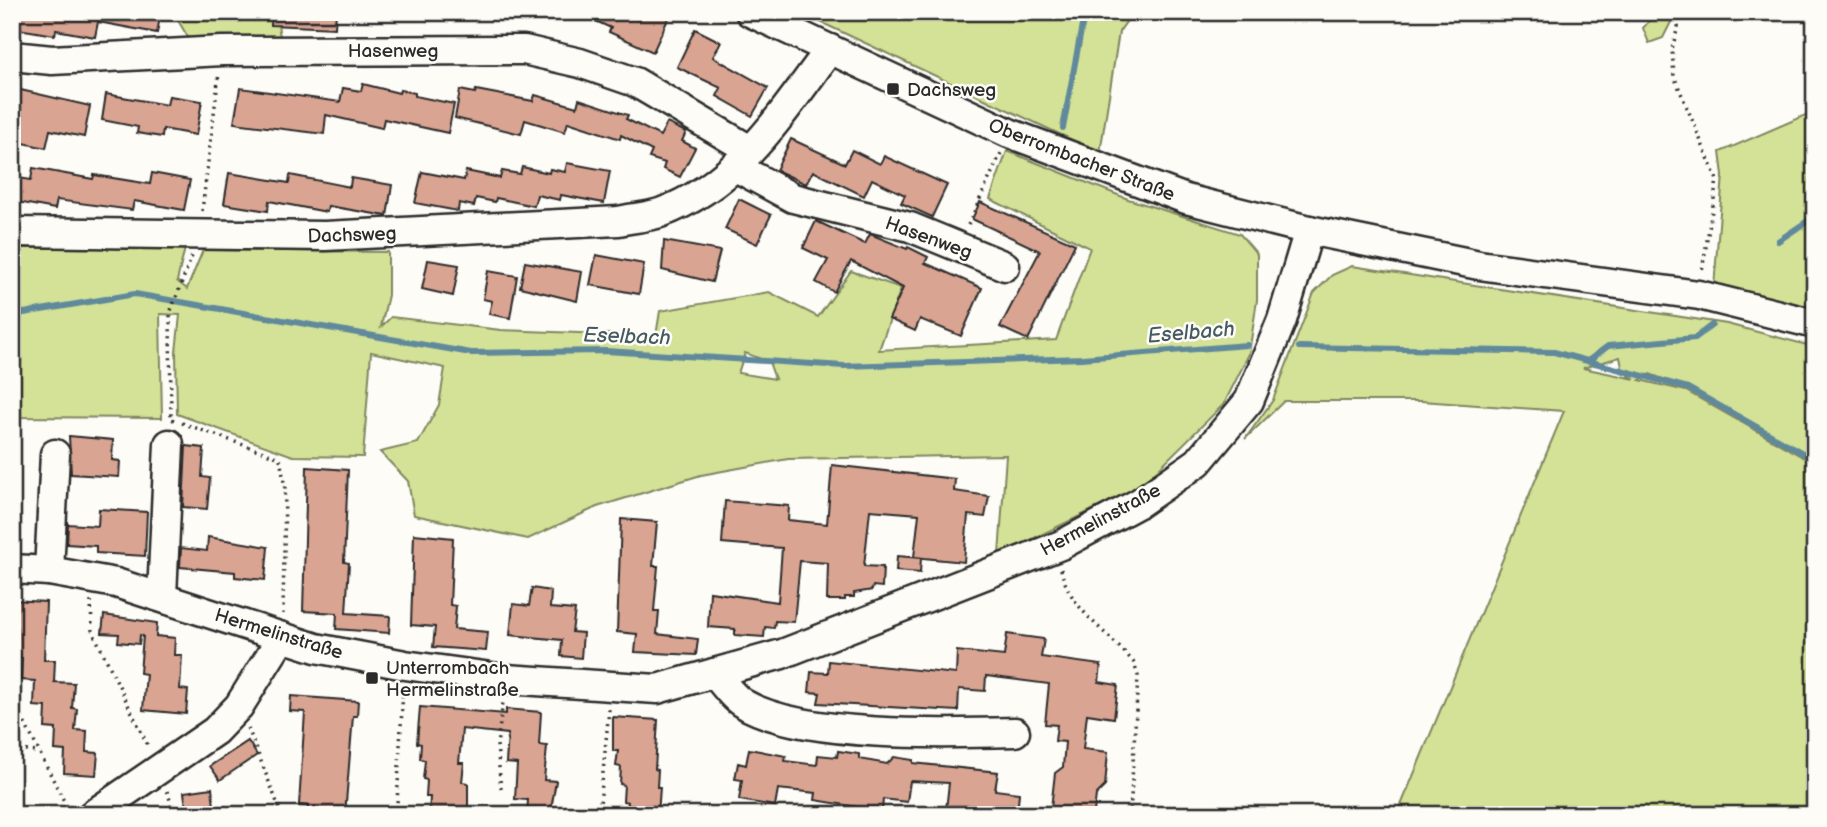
<svg xmlns="http://www.w3.org/2000/svg" width="1827" height="827" font-family="'Balsamiq Sans',sans-serif">
<style>
.green{fill:#d3e296;stroke:#7f8660;stroke-width:2;fill-rule:evenodd}
.lines{fill:none;stroke-linecap:round;stroke-linejoin:round}
.stream{stroke:#61899b;stroke-width:6}
.building{fill:#daa492;stroke:#2b2b2b;stroke-width:2}
.minor-casing{stroke:#2b2b2b;stroke-width:33}
.path{stroke:#2b2b2b;stroke-width:3.5;stroke-dasharray:2 5;stroke-linecap:butt}
.minor{stroke:#fdfcf7;stroke-width:28}
.poi-dot{fill:#2b2b2b;stroke:#fdfcf7;stroke-width:2.5}
.labels{text-anchor:middle;stroke-width:5;stroke-linejoin:round;paint-order:stroke}
.street-label{font-size:19px;fill:#2b2b2b;stroke:#fdfcf7}
.poi-label{font-size:19px;fill:#2b2b2b;stroke:#fdfcf7;text-anchor:start}
.water-label{font-size:21px;font-style:italic;fill:#465a63;stroke:#fdfcf7}
</style>
<rect width="100%" height="100%" fill="#fdfcf7"/>
<filter id="ink" filterUnits="userSpaceOnUse"><feTurbulence type="fractalNoise" baseFrequency=".0143" numOctaves="2"/><feDisplacementMap in="SourceGraphic" scale="14" xChannelSelector="R" yChannelSelector="G"/><feConvolveMatrix kernelMatrix="1 2 1 2 8 2 1 2 1" color-interpolation-filters="sRGB"/></filter>
<g filter="url(#ink)">
<!-- green -->
<g class="green">
<polygon points="173,12 276,12 281,43 192,44"/>
<polygon points="799,12 1133,12 1119,32 1100,153"/>
<polygon points="1657,12 1676,12 1663,38 1649,43 1643,28"/>
<polygon points="1815,111 1815,314 1714,287 1723,175 1720,152"/>
<path d="M1007 151 1128 199 1240 234 1257 254V300L1249 354 1224 404 1140 487 999 555 1006 455 788 459 701 475 597 507 528 539 414 515 408 481 380 452 418 443 439 405 445 368 371 352 363 457 293 456 177 414 176 352 180 315 160 314 162 418 12 417V248H185L177 281 187 289 203 250 388 252V295L381 327 391 317 501 330 656 336 660 311 769 292 818 317 851 271 901 288 879 350 1056 340 1090 248 990 199ZM745 353 769 362 775 379 738 373Z"/>
<path d="M1352 266 1727 324 1815 347V460L1688 388 1650 374 1640 380 1686 391 1815 464V815H1397L1564 411 1421 401H1284L1245 439 1273 400 1314 293 1332 275ZM1620 357 1623 372 1635 379 1583 368Z"/>
</g>
<g class="lines">
<!-- stream -->
<g class="stream">
<polyline points="1063,128 1083,20 1088,12"/>
<polyline points="1778,241 1815,216"/>
<polyline points="12,315 135,294 471,353 606,351 844,366 1082,358 1247,345"/>
<polyline points="1299,347 1554,352 1688,388 1815,460"/>
<polyline points="1588,361 1608,346 1695,338 1712,325"/>
</g>
</g>
<!-- building -->
<g class="building">
<polygon points="12,12 161,12 157,33 98,22 95,37 56,30 55,35 12,28"/>
<polygon points="272,12 336,12 335,28 271,25"/>
<polygon points="576,12 658,12 669,17 653,52 609,32 611,28"/>
<polygon points="695,29 721,42 713,57 768,88 752,116 717,96 721,88 677,67"/>
<polygon points="363,84 399,93 400,90 415,93 415,96 454,104 448,133 384,119 382,128 326,115 324,134 234,123 240,88 340,102 343,88 361,91"/>
<polygon points="12,88 90,106 84,137 50,130 46,148 19,142 21,132 12,130"/>
<polygon points="460,90 475,93 476,90 533,101 535,95 577,107 579,99 628,115 626,119 660,136 667,123 686,132 682,141 695,148 680,177 663,169 665,163 649,158 652,151 621,135 620,139 568,122 565,132 525,120 521,134 455,118"/>
<polygon points="106,94 167,105 169,96 202,101 196,135 163,129 162,137 137,133 138,127 102,120"/>
<polygon points="791,139 845,164 852,150 880,164 884,156 947,185 932,217 901,203 905,195 872,179 864,196 813,171 806,184 776,170"/>
<polygon points="567,163 610,171 604,203 561,195 560,200 537,195 534,206 496,198 495,202 476,198 474,206 459,203 458,211 415,203 422,172 464,180 466,171 500,178 502,171 520,174 522,167 549,173 550,169 565,172"/>
<polygon points="33,168 93,179 94,175 150,184 152,173 190,180 184,210 134,201 132,210 57,200 55,209 12,201 12,177 31,180"/>
<polygon points="229,173 289,183 290,175 350,187 351,178 392,185 387,216 328,206 327,212 269,201 268,211 224,204"/>
<polygon points="739,199 771,215 757,244 725,229"/>
<polygon points="980,202 1075,244 1028,340 1000,327 1040,251 972,219"/>
<polygon points="816,221 865,244 870,234 907,249 908,247 928,257 925,263 982,288 961,336 920,319 915,331 889,319 903,288 851,261 834,292 816,282 828,260 803,248"/>
<polygon points="664,241 720,251 712,282 662,270"/>
<polygon points="596,255 644,264 639,294 590,285"/>
<polygon points="428,260 459,265 453,296 422,289"/>
<polygon points="525,262 582,272 577,301 520,287"/>
<polygon points="488,271 517,276 510,318 489,314 492,301 483,299"/>
<polygon points="69,436 113,440 112,460 120,461 119,477 71,474"/>
<polygon points="186,446 204,448 202,477 210,478 207,509 183,507"/>
<polygon points="832,465 955,479 954,491 989,496 985,517 968,515 964,562 914,557 919,514 870,510 864,566 883,567 882,587 873,586 872,590 854,593 854,597 845,597 845,600 827,600 828,563 800,561 794,622 775,621 774,628 765,627 764,637 735,635 735,629 708,627 710,592 778,602 782,548 722,543 725,501 789,506 788,520 827,524"/>
<polygon points="307,467 348,470 344,562 349,563 346,613 390,616 389,633 336,629 337,613 303,611"/>
<polygon points="99,509 147,512 145,556 96,553 96,546 67,544 68,524 98,526"/>
<polygon points="621,519 657,522 653,566 658,566 654,611 659,611 657,634 698,639 696,655 635,652 637,634 617,632"/>
<polygon points="414,534 453,538 450,605 456,606 454,629 488,632 486,651 433,647 435,627 411,625"/>
<polygon points="208,537 268,547 265,580 235,577 235,572 180,567 181,548 207,551"/>
<polygon points="897,556 921,558 920,573 896,571"/>
<polygon points="532,588 551,591 550,608 575,610 572,632 583,633 581,658 561,656 562,640 510,635 513,604 529,606"/>
<polygon points="12,600 46,602 44,660 55,660 54,682 74,683 72,708 77,709 75,730 87,731 86,752 98,753 96,775 64,773 65,751 55,750 56,729 45,728 46,707 34,706 35,681 21,680 22,658 12,658"/>
<polygon points="104,615 157,623 156,636 175,638 174,655 182,655 180,689 188,690 186,714 143,710 146,674 140,673 143,636 140,635 139,644 118,642 119,634 102,633"/>
<polygon points="1007,634 1044,639 1041,657 1101,665 1099,682 1118,685 1114,718 1087,714 1083,749 1108,752 1105,786 1096,795 1094,812 1051,808 1055,773 1063,767 1065,742 1055,741 1057,725 1045,724 1049,684 986,676 985,691 959,689 958,711 818,703 820,693 809,692 811,672 828,673 829,661 956,674 957,651 1004,656"/>
<polygon points="291,696 358,701 357,716 353,716 345,815 307,815 308,806 299,805 305,712 290,711"/>
<polygon points="420,707 506,714 506,709 541,712 539,745 547,746 544,780 556,781 550,815 527,815 528,800 515,799 517,764 506,763 508,734 462,729 459,763 464,763 462,782 468,783 468,815 429,815 430,797 426,797 427,780 423,779 425,760 420,759 421,744 417,743"/>
<polygon points="613,717 658,720 655,769 658,770 657,787 660,787 658,815 627,815 628,802 623,801 624,785 620,784 621,767 616,766 618,751 613,751"/>
<polygon points="248,741 257,755 220,780 210,766"/>
<polygon points="749,749 786,756 785,761 817,765 818,755 837,757 838,751 859,754 859,759 887,764 894,757 913,760 913,763 998,772 995,790 1019,793 1017,815 959,815 960,812 946,810 949,783 910,781 907,802 883,799 882,811 815,800 816,793 778,789 775,806 739,800 742,780 735,779 738,763 746,765"/>
<polygon points="212,788 215,815 187,815 184,792"/>
</g>
<g class="lines">
<!-- minor casing -->
<g class="minor-casing">
<g id="minor">
<polyline points="750,12 1009,133 1186,199 1309,230 1479,265 1699,295 1815,324"/>
<polyline points="12,56 52,60 222,51 524,50 580,63 635,82 750,150"/>
<polyline points="736,167 793,198 910,227 1005,266"/>
<path d="M12 232 325 236 618 221C632 218 647 217 660 213 738 185 783 112 830 49"/>
<polyline points="12,569 49,571 116,583 316,648 405,665 506,679 657,689 782,654 1061,545 1139,503 1198,462 1249,401 1282,320 1309,230"/>
<polyline points="49,571 55,454"/>
<polyline points="162,596 169,444"/>
<path d="M714 673C723 683 733 698 744 704 802 738 947 734 1015 732"/>
<polyline points="92,815 215,731 239,706 282,637"/>
</g>
</g>
<!-- path -->
<g class="path">
<polyline points="1682,12 1672,49 1674,76 1717,180 1702,271"/>
<polyline points="202,211 219,73"/>
<polyline points="968,225 1001,153"/>
<polyline points="174,420 171,419 170,313 192,256"/>
<polyline points="182,423 280,458 285,488 283,614"/>
<path d="M1061 569C1069 610 1109 632 1134 663L1138 676 1130 815"/>
<polyline points="91,601 92,630 149,748"/>
<polyline points="12,698 70,813"/>
<polyline points="248,728 282,815"/>
<polyline points="12,749 37,752"/>
<polyline points="501,789 497,745 503,702"/>
<polyline points="167,791 175,815"/>
<polyline points="402,815 397,804 403,688"/>
<polyline points="604,815 600,804 609,709"/>
</g>
<!-- minor -->
<use href="#minor" class="minor"/>
</g>
</g>
<!-- markers -->
<g class="poi-dot">
<rect x="886" y="82" width="14" height="14" rx="3.5"/>
<rect x="365" y="671" width="14" height="14" rx="3.5"/>
</g>
<g class="labels">
<!-- street labels -->
<g class="street-label">
<text x="393" y="57">Hasenweg</text>
<text transform="translate(1082 159) rotate(21)" y="7">Oberrombacher Straße</text>
<text transform="translate(352 234) rotate(-2)" y="7">Dachsweg</text>
<text transform="translate(929 237) rotate(20)" y="7">Hasenweg</text>
<text transform="translate(1100 519) rotate(-28)" y="7">Hermelinstraße</text>
<text transform="translate(279 633) rotate(17)" y="7">Hermelinstraße</text>
</g>
<!-- poi labels -->
<g class="poi-label">
<text x="907" y="96">Dachsweg</text>
<text x="386" y="674">Unterrombach<tspan x="386" dy="22">Hermelinstraße</tspan></text>
</g>
<!-- water labels -->
<g class="water-label">
<text transform="translate(1191 332) rotate(-5)" y="7">Eselbach</text>
<text transform="translate(627 336) rotate(2)" y="7">Eselbach</text>
</g>
</g>
<!-- margin -->
<rect width="1827" height="827" fill="none" stroke="#fdfcf7" stroke-width="42"/>
<rect x="21" y="21" width="1785" height="785" fill="none" stroke="#2b2b2b" stroke-width="2.5" filter="url(#ink)"/>
</svg>
